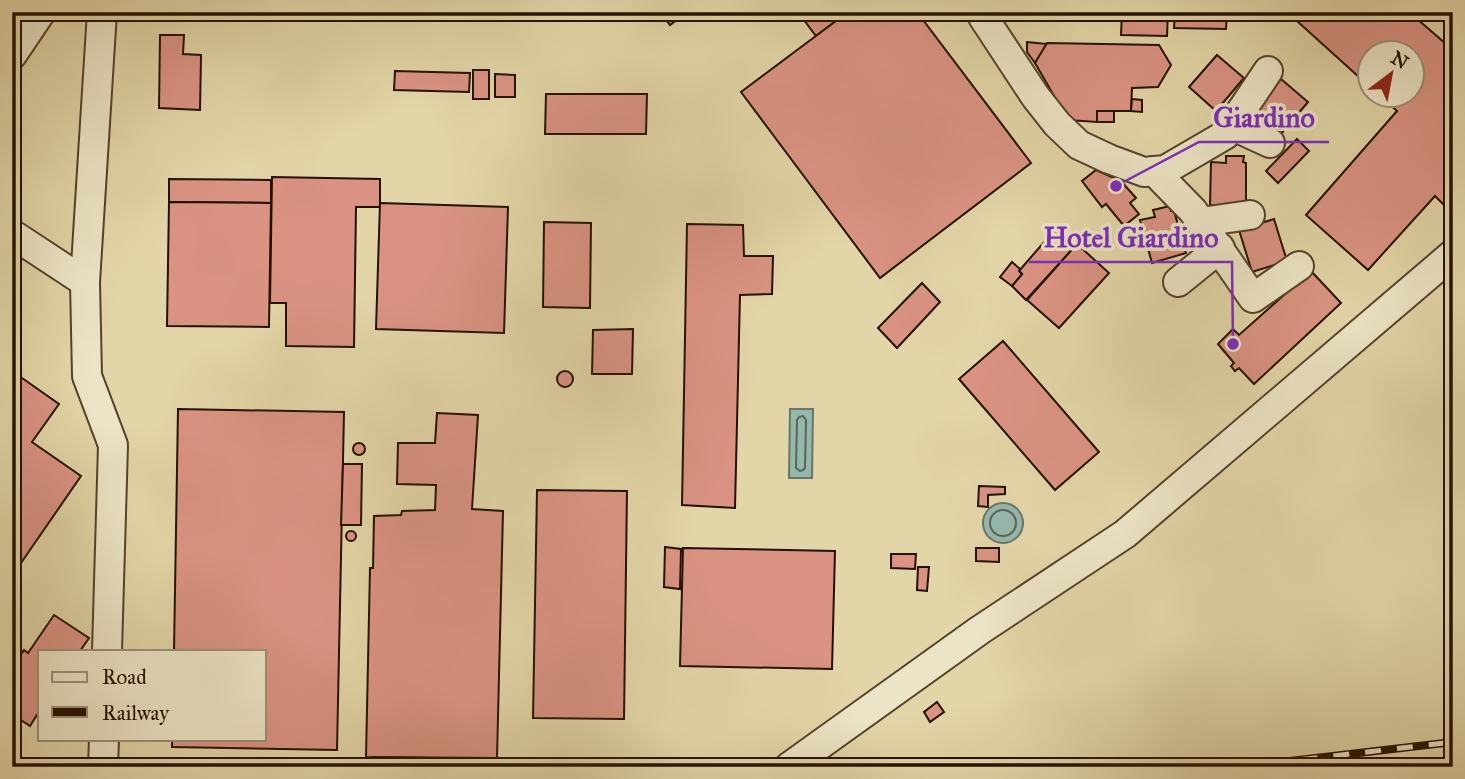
<svg xmlns="http://www.w3.org/2000/svg" width="1465" height="779" font-family="'IM FELL Great Primer',serif">
<style>
.water{fill:#95b8ac;stroke:#687567;stroke-width:2}
.lines{fill:none;stroke-linecap:round;stroke-linejoin:round}
.shore{stroke:#5c6456;stroke-width:2}
.building{fill:#da9383;stroke:#241100;stroke-width:2}
.minor-casing{stroke:#54422a;stroke-width:32}
.minor{stroke:#ece4c6;stroke-width:28}
.rail-casing{stroke:#241100;stroke-width:8}
.rail{stroke:#ece4c6;stroke-width:5;stroke-dasharray:16;stroke-linecap:butt}
.leader{fill:none;stroke:#7b2cbf;stroke-width:2.5}
.callout-dot{fill:#7b2cbf;stroke:#ece4c6;stroke-width:2.5}
.callout-label{font-size:28px;text-anchor:middle;font-weight:bold;fill:#7b2cbf;stroke:#ece4c6;stroke-width:7;stroke-linejoin:round;paint-order:stroke}
</style>
<rect width="100%" height="100%" fill="#e2d5a7"/>
<filter id="stains"><feTurbulence type="fractalNoise" baseFrequency=".00286" numOctaves="4"/><feColorMatrix values="0 0 0 0 .2 0 0 0 0 .09 0 0 0 0 .02 0 0 0 .5 -.17"/></filter>
<radialGradient id="worn" r=".72"><stop offset=".6" stop-color="#630" stop-opacity="0"/><stop offset="1" stop-color="#630" stop-opacity=".3"/></radialGradient>
<!-- water -->
<g class="water">
<polygon points="790,409 813,409 812,478 789,478"/>
<circle cx="1003" cy="523" r="20"/>
</g>
<g class="lines">
<!-- shore -->
<g class="shore">
<polygon points="803,416 806,420 805,468 803,470 800,471 796,468 797,420 799,417"/>
<circle cx="1003" cy="523" r="13"/>
</g>
</g>
<!-- building -->
<g class="building">
<polygon points="660,12 687,12 670,25"/>
<polygon points="798,12 848,12 816,36"/>
<polygon points="848,12 917,12 1031,163 880,278 741,92"/>
<polygon points="1122,12 1168,12 1167,36 1121,35"/>
<polygon points="1175,12 1227,12 1226,29 1174,28"/>
<polygon points="1287,12 1409,12 1453,50 1453,201 1447,208 1435,196 1368,270 1306,215 1397,111 1379,94 1412,94 1412,52 1370,52 1370,87"/>
<polygon points="160,35 184,35 183,54 201,55 200,110 159,108"/>
<polygon points="1027,42 1047,44 1035,63 1027,52"/>
<polygon points="1047,43 1159,45 1171,65 1158,87 1132,88 1131,111 1097,111 1097,122 1068,120 1035,63"/>
<polygon points="1217,55 1244,78 1216,111 1189,87"/>
<rect x="473" y="70" width="16" height="29"/>
<polygon points="395,71 470,73 469,92 394,90"/>
<polygon points="495,74 515,75 515,97 495,97"/>
<polygon points="1281,79 1308,102 1281,134 1254,111"/>
<polygon points="546,94 647,94 646,134 545,134"/>
<polygon points="1132,99 1142,100 1142,112 1131,111"/>
<rect x="1097" y="111" width="17" height="11"/>
<polygon points="1297,139 1309,151 1278,183 1266,171"/>
<polygon points="1226,156 1244,156 1243,162 1246,163 1246,206 1210,205 1211,162 1226,163"/>
<polygon points="1096,170 1121,181 1136,198 1130,203 1139,214 1124,226 1106,204 1102,207 1082,181"/>
<polygon points="272,177 380,179 380,207 356,207 354,347 286,346 286,303 270,303"/>
<polygon points="169,179 271,180 271,203 169,202"/>
<polygon points="169,202 271,203 269,327 167,326"/>
<polygon points="380,203 508,207 504,333 376,329"/>
<polygon points="1170,206 1171,211 1174,211 1186,253 1152,263 1140,220 1155,217 1153,210"/>
<polygon points="1274,219 1287,261 1252,272 1239,230"/>
<polygon points="544,222 591,223 590,308 543,307"/>
<polygon points="687,224 743,225 744,256 773,256 772,294 740,295 735,508 682,505"/>
<polygon points="1058,226 1077,244 1026,300 1012,286 1022,274 1019,271"/>
<polygon points="1077,244 1109,273 1059,328 1027,300"/>
<polygon points="1012,262 1020,269 1019,271 1022,274 1012,286 1000,277"/>
<polygon points="1311,271 1341,303 1254,384 1239,368 1235,371 1231,366 1234,363 1218,344 1233,329 1239,335"/>
<polygon points="922,283 940,302 897,348 878,328"/>
<polygon points="633,329 632,374 592,374 593,330"/>
<polygon points="1003,341 1099,452 1055,490 959,379"/>
<polygon points="12,371 59,404 32,442 81,476 12,576"/>
<circle cx="565" cy="379" r="8"/>
<polygon points="178,409 344,412 337,750 172,747 172,739 264,739 264,651 174,651"/>
<polygon points="437,413 478,415 472,509 503,511 497,758 366,757 370,568 373,568 374,516 401,515 402,511 435,510 436,485 397,484 398,443 435,443"/>
<circle cx="359" cy="449" r="6"/>
<polygon points="343,464 362,464 361,525 341,525"/>
<polygon points="979,486 1005,487 1005,494 988,495 988,507 978,506"/>
<polygon points="537,490 627,491 624,719 533,718"/>
<circle cx="351" cy="536" r="5"/>
<polygon points="665,547 681,549 680,589 664,587"/>
<polygon points="683,548 835,551 832,669 680,666"/>
<polygon points="976,548 999,548 999,562 976,561"/>
<polygon points="891,554 916,554 915,569 891,568"/>
<polygon points="918,567 929,567 927,591 917,590"/>
<polygon points="54,615 89,638 80,651 40,651 40,710 30,726 12,714 12,677 21,663 17,660 24,650 28,653"/>
<polygon points="937,702 944,712 930,722 924,712"/>
<polygon points="372,757 493,759 492,767 371,767"/>
</g>
<g class="lines">
<!-- minor casing -->
<g class="minor-casing">
<g id="minor">
<polyline points="102,12 85,282 87,376 113,445 107,651"/>
<polyline points="983,12 983,17 1035,96 1057,124 1079,145 1109,159 1144,172 1165,170 1225,135 1268,71"/>
<polyline points="12,55 41,12"/>
<polyline points="1231,125 1270,143"/>
<polyline points="1154,171 1193,211 1253,298 1299,266"/>
<polyline points="1201,222 1250,215"/>
<polyline points="12,234 85,282"/>
<polyline points="1178,282 1220,248"/>
<polyline points="103,767 104,739"/>
<polyline points="789,767 980,630 1125,534 1453,254"/>
</g>
</g>
<!-- minor -->
<use href="#minor" class="minor"/>
<!-- rail casing -->
<g class="rail-casing">
<polyline id="rail" points="1238,767 1453,742"/>
</g>
<!-- rail -->
<use href="#rail" class="rail"/>
</g>
<!-- callouts -->
<path class="leader" d="M1116 186L1199 142H1329M1233 344L1232 262H1029"/>
<g class="callout-dot">
<circle cx="1116" cy="186" r="7"/>
<circle cx="1233" cy="344" r="7"/>
</g>
<g class="callout-label">
<text x="1264" y="127">Giardino</text>
<text x="1131" y="247">Hotel Giardino</text>
</g>
<!-- margin -->
<rect width="1465" height="779" fill="none" stroke="#e2d5a7" stroke-width="42"/>
<rect x="14" y="14" width="1437" height="751" fill="none" stroke="#241100" stroke-width="3.5"/>
<rect x="21" y="21" width="1423" height="737" fill="none" stroke="#241100" stroke-width="2"/>
<!-- legend -->
<rect x="38" y="650" width="228" height="91" fill="#ece4c6" stroke="#9c9077" stroke-width="2"/>
<rect x="52" y="672" width="35" height="10" fill="#ece4c6" stroke="#9c9077" stroke-width="2"/>
<text x="102" y="684" font-size="21" fill="#241100">Road</text>
<rect x="52" y="707" width="35" height="10" fill="#241100" stroke="#9c9077" stroke-width="2"/>
<text x="102" y="720" font-size="21" fill="#241100">Railway</text>
<!-- north arrow -->
<g transform="translate(1391 74) rotate(32)"><circle r="33" fill="#ece4c6" stroke="#9c9077" stroke-width="2"/>
<path d="M0-5L12 26L0 18L-12 26Z" fill="#8f2418"/>
<text y="-10" font-size="19" font-weight="bold" text-anchor="middle" fill="#241100">N</text>
</g>
<rect width="100%" height="100%" filter="url(#stains)"/>
<rect width="100%" height="100%" fill="url(#worn)"/>
</svg>
